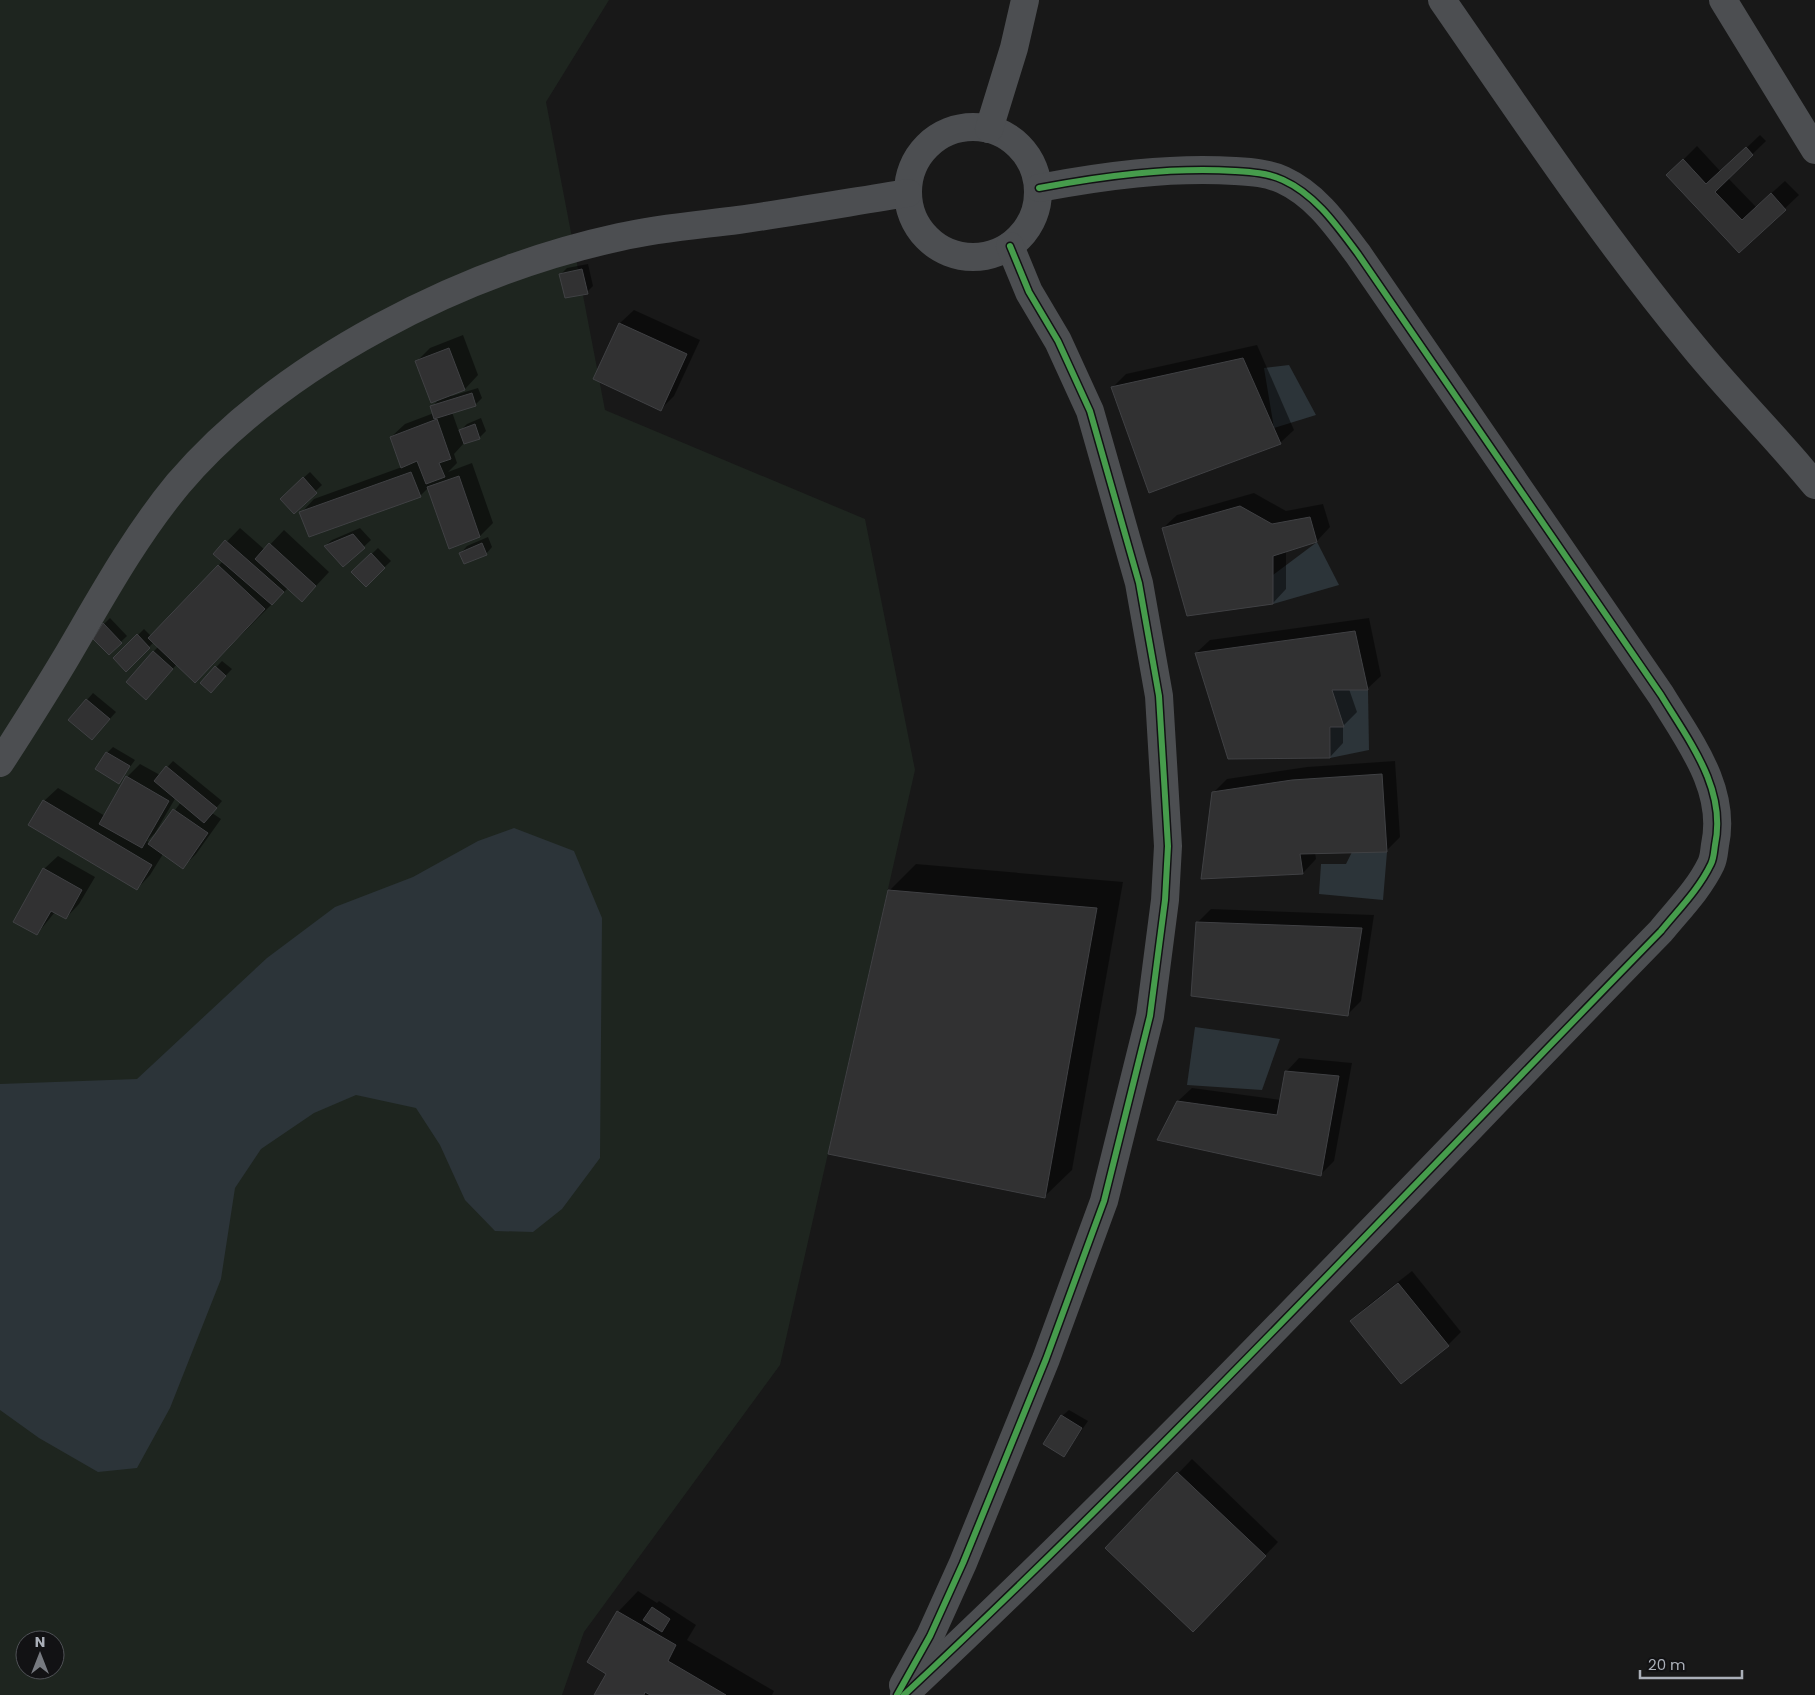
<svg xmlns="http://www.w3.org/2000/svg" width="1815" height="1695" font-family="Poppins,sans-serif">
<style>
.green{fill:#1e251f;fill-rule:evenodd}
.water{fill:#2c3439}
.shadow{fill:#0007;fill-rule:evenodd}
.building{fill:#313132;stroke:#404144}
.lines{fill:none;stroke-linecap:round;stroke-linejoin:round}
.minor{stroke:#4c4e51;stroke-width:28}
.cycleway-casing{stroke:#121214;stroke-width:9}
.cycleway{stroke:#469c4c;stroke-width:6}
</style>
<rect width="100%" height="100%" fill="#181818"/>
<!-- green -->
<path class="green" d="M0 0H609L546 102 605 410 865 519 915 770 780 1365 584 1632 562 1695H0ZM25 1640H55V1670H25Z"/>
<!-- water -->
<g class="water">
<polygon points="1289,365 1316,415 1274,428 1264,368"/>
<polygon points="1317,542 1339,585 1273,604 1273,575"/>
<polygon points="1332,690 1368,690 1369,750 1330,758"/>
<polygon points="514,828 574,851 602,918 600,1158 562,1209 533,1232 495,1231 465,1200 440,1145 416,1108 356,1095 314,1113 261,1149 235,1188 221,1279 170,1408 137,1468 98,1472 39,1438 0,1410 0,1084 137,1079 267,958 335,907 413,877 478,841"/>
<polygon points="1352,852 1387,852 1383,900 1319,894 1321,864 1346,864"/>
<polygon points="1195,1027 1280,1039 1262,1090 1187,1085"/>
</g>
<!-- shadow -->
<g class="shadow">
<polygon points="1760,135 1766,141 1728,178 1756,207 1785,181 1799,195 1739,252 1681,162 1697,146 1721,172"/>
<polygon points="588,264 593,286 587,292 561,274 567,268"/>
<polygon points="634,310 700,340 674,396 661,409 595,379 620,323"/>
<polygon points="463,335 478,375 465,389 451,394 452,396 478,388 482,398 475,405 452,412 459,432 467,424 481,418 486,431 479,438 464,443 454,454 457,463 448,472 472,463 493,523 480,536 429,487 420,496 301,513 314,499 402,467 391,437 405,424 434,413 432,407 440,398 417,361 430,348"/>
<polygon points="1257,345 1294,430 1280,443 1113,387 1126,374"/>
<polygon points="310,472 322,485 294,512 288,492"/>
<polygon points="1254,493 1286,511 1323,504 1330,527 1317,541 1286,551 1286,589 1273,603 1163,528 1177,515"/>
<polygon points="240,528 265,550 284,530 329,572 315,587 288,588 215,661 177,664 152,692 153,652 158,647 154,642 126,670 115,658 144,629 151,636 223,561 215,554"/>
<polygon points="360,528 371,540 343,566 325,546 332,540"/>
<polygon points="488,537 492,547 486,554 461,553 467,546"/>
<polygon points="378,548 391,561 366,585 353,572"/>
<polygon points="110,618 127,636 109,653 104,624"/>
<polygon points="1369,618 1381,676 1367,689 1349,689 1357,712 1343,726 1343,743 1330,757 1196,653 1210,640"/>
<polygon points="222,661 232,669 211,691 201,683"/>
<polygon points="93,693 116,712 98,732 87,700"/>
<polygon points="113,747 135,760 119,782 107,753"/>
<path d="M173 761 222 801 212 813 221 819 196 854 183 867 163 854 150 875 137 889 44 801 58 788 105 816 127 777 140 764 160 775ZM176 797 181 802 151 843 147 841 155 833Z"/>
<polygon points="1395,761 1400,837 1386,851 1315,852 1316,859 1303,873 1203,877 1213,793 1227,779 1307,767"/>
<polygon points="58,856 95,877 79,904 66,918 55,912 37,934 44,869"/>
<polygon points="916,864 1123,882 1072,1170 1045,1196 889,891"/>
<polygon points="1211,909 1374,915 1361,1001 1347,1015 1197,923"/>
<polygon points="1299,1058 1352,1063 1334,1161 1320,1175 1178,1101 1192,1088 1281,1100 1286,1072"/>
<polygon points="1412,1271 1461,1332 1448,1345 1352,1321 1366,1307"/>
<polygon points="1069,1410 1088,1421 1064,1456 1062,1416"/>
<polygon points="1192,1459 1278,1542 1207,1617 1107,1548"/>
<polygon points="638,1591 657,1603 659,1601 696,1625 687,1640 774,1691 772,1695 595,1695 608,1673 618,1612"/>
</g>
<!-- building -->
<g class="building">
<polygon points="1746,147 1753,155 1715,192 1742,220 1771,193 1786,210 1739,253 1666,175 1683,159 1706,184"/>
<polygon points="582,269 588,294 565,298 559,274"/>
<polygon points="619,323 687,354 661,411 593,379"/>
<polygon points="449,348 465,390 431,403 415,361"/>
<polygon points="1243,358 1281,444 1149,493 1111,387"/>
<polygon points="472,393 476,406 434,419 430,406"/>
<polygon points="437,419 451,459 439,463 445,477 426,484 417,461 401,468 390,437"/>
<polygon points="475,424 480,439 464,444 459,430"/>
<polygon points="411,472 421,497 309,537 299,512"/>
<polygon points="459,476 480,537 449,549 427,487"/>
<polygon points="303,477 317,493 294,514 280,499"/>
<polygon points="1240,506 1272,524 1310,517 1317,542 1273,556 1273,604 1187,616 1162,528"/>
<polygon points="353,534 365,548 343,567 324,546"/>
<polygon points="225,540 284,592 272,605 213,554"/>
<polygon points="269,543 316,586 302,602 255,559"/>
<polygon points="482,543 487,555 464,564 459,553"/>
<polygon points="371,553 385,568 366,587 351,572"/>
<polygon points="218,565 265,609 195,683 148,638"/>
<polygon points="103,623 122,643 109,655 93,639"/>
<polygon points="1355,631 1368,690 1332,690 1344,727 1330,727 1330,758 1228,759 1195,653"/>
<polygon points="137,634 150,648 126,672 113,658"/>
<polygon points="153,651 173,669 146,700 126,682"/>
<polygon points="215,666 226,676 211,693 200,683"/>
<polygon points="86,699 110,719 92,740 68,720"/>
<polygon points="106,752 130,766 119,784 95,769"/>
<polygon points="166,766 217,808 204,823 154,781"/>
<polygon points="1382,774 1387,852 1300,854 1303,874 1201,879 1212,792 1292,780"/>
<polygon points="126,776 169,801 142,848 99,824"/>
<polygon points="43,800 152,865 137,890 28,825"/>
<polygon points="173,809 208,833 183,869 148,844"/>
<polygon points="43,868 82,890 66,919 51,911 37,935 13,922"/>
<polygon points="888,890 1097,908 1045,1198 828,1154"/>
<polygon points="1196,922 1362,928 1348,1016 1191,996"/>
<polygon points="1285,1071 1339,1076 1321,1176 1157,1140 1177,1101 1277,1115"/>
<polygon points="1398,1283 1449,1346 1401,1384 1350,1321"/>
<polygon points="1061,1415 1082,1428 1064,1457 1043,1444"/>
<polygon points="1177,1472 1266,1556 1193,1632 1105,1548"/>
<polygon points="652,1607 670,1619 662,1632 643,1620"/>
<polygon points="617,1611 676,1645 668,1661 726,1695 650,1695 645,1692 644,1695 594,1695 606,1674 587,1662"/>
</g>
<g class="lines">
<!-- minor -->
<g class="minor">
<path d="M1442 0C1523 117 1602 236 1693 346 1732 394 1776 437 1815 485"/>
<polyline points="1723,0 1815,150"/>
<circle cx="973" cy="192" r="65"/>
<polyline points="989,129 1014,48 1025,0"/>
<path d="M0 763C22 729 43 696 64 661 100 600 132 540 178 484 283 361 464 271 620 237 659 228 699 225 738 220 795 212 851 202 908 193"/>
<polyline points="903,1685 930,1636 963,1563 1046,1359 1104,1201 1150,1016 1165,900 1168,846 1159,696 1139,583 1090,411 1058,341 1029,292 1010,246"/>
<path d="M904 1695C1166 1450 1411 1187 1661 931 1679 909 1699 889 1711 864 1714 858 1714 851 1715 845 1727 789 1689 741 1661 695L1358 254C1337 226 1316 195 1283 180 1268 173 1251 172 1235 171 1169 167 1103 176 1039 188"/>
</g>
<!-- cycleway casing -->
<g class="cycleway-casing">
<g id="cycleway">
<polyline points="897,1695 930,1636 963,1563 1046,1359 1104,1201 1150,1016 1165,900 1168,846 1159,696 1139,583 1090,411 1058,341 1029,292 1010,246"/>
<path d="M904 1695C1166 1450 1411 1187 1661 931 1679 909 1699 889 1711 864 1714 858 1714 851 1715 845 1727 789 1689 741 1661 695L1358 254C1337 226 1316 195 1283 180 1268 173 1251 172 1235 171 1169 167 1103 176 1039 188"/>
</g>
</g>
<!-- cycleway -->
<use href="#cycleway" class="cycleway"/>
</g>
<!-- north arrow -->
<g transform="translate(40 1655)"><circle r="24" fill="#121214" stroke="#4f5156"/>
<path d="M0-4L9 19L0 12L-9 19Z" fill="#777a80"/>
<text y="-8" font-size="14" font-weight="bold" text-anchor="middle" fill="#aaafb8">N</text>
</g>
<!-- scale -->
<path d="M1640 1670v8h102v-8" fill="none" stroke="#aaafb8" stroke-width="2.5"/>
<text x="1648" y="1670" font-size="15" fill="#aaafb8" stroke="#121214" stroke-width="4" paint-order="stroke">20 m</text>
</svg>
